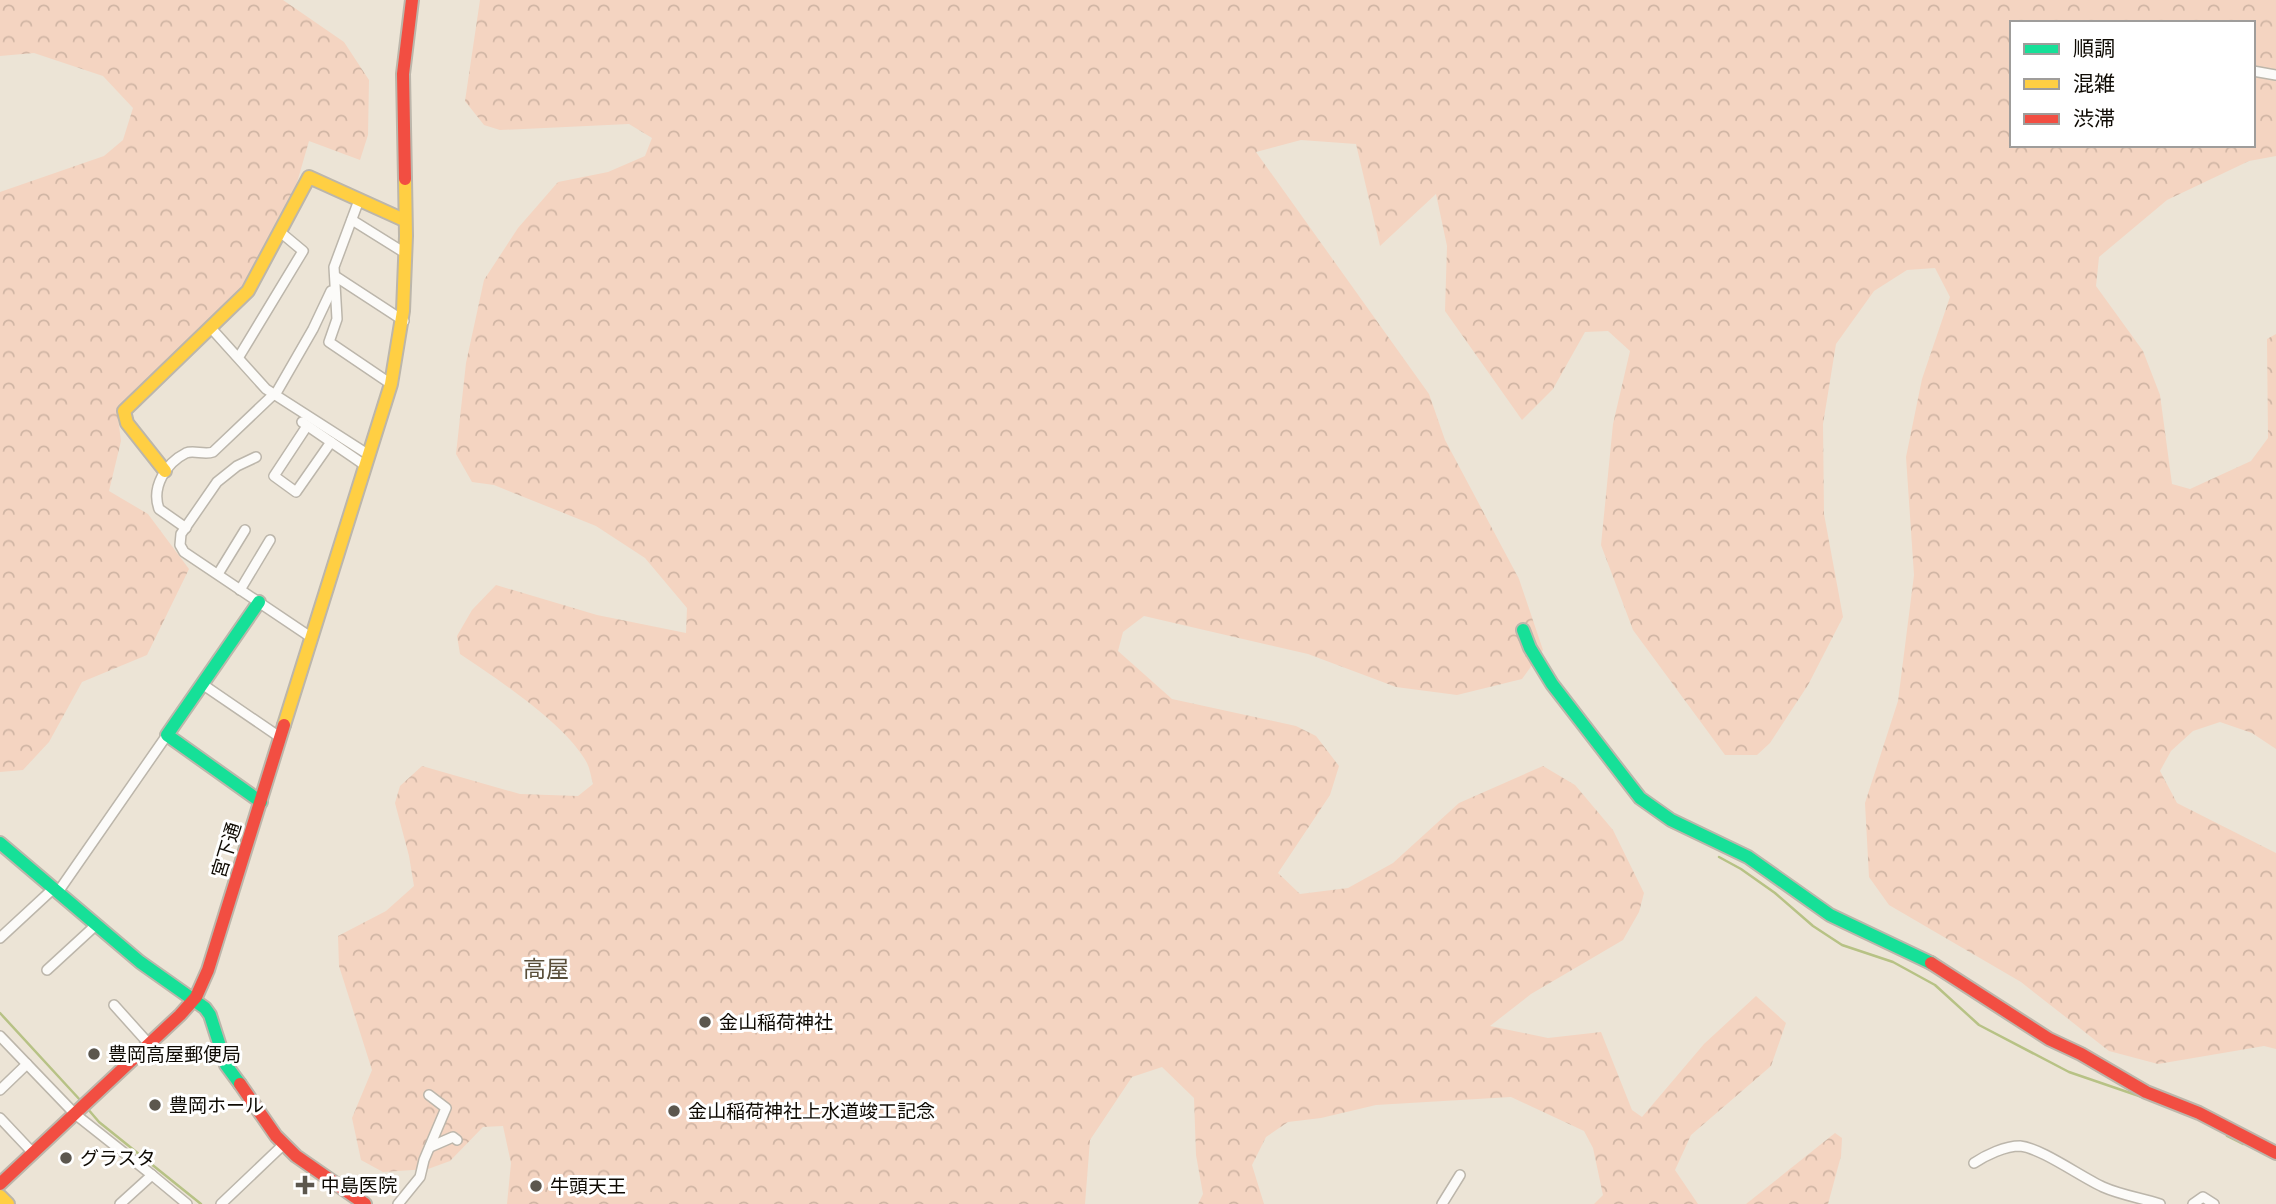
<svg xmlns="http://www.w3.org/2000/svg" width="2276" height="1204" font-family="'Exo 2','Noto Sans JP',sans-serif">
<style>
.forest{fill:url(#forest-crowns);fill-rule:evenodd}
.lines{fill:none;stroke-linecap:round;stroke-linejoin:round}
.stream{stroke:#b7c285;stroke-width:2.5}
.street-casing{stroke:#bcb6ab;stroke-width:12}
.fast-casing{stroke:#bcb6ab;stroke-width:16}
.slow-casing{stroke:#bcb6ab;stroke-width:16}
.jam-casing{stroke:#bcb6ab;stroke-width:16}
.street{stroke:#fcfbf9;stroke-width:9}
.fast{stroke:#16e098;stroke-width:12}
.slow{stroke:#ffcf43;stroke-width:12}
.jam{stroke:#f24e42;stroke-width:12}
.poi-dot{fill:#5c574e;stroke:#fff;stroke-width:2.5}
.labels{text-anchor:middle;stroke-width:6;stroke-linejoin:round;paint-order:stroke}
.street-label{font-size:19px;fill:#0f0b04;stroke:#fff}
.poi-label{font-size:19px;fill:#0f0b04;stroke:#fff;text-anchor:start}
.quarter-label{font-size:23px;fill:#5a4f3a;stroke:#fff}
</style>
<defs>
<pattern id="forest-crowns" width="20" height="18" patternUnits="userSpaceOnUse" patternTransform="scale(1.75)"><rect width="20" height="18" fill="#f4d4c1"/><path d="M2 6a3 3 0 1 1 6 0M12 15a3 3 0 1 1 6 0" fill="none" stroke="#d0b5a4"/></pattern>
</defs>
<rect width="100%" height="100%" fill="#ece4d6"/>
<!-- forest -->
<g class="forest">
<polygon points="0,0 283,0 344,42 369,80 368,135 360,160 309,141 294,193 244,287 124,403 118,418 121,441 109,491 148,514 189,569 147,655 82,682 49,742 23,770 0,772 0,192 104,156 123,140 133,108 103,76 34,53 0,56"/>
<path d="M480 0H2276V156L2249 161 2167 200 2099 257 2096 286 2143 351 2160 395 2172 484 2190 489 2251 461 2268 438 2267 339 2276 334V749L2252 733 2220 722 2193 731 2171 751 2160 771 2177 803 2276 853V1049L2264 1046 2158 1064 2109 1051 2021 982 1889 905 1869 877 1865 803 1898 701 1914 575 1906 457 1922 379 1950 297 1935 268 1907 270 1874 291 1836 344 1823 424 1824 514 1843 617 1808 685 1770 743 1757 755H1725L1633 630 1601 545 1613 424 1630 351 1608 331 1585 332 1553 389 1522 420 1445 311 1447 246 1436 194 1380 246 1356 144 1301 140 1256 152 1429 394 1445 440 1519 579 1543 650 1522 679 1457 695 1396 687 1308 654 1144 616 1123 632 1118 651 1172 699 1296 726 1316 736 1339 766 1330 795 1278 873 1300 894 1348 888 1393 863 1459 803 1543 766 1575 785 1613 830 1644 893 1639 912 1623 940 1531 994 1490 1026 1548 1038 1601 1032 1632 1110 1642 1117 1704 1044 1756 996 1786 1023 1771 1066 1691 1135 1675 1170 1698 1204H1594L1603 1195 1593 1148 1584 1131 1511 1097 1376 1105 1321 1118 1288 1122 1266 1137 1252 1165 1264 1204H1198L1203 1194 1196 1155 1194 1098 1162 1067 1132 1077 1090 1140 1085 1204H507L511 1163 503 1126 483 1127 450 1161 428 1169 383 1172 361 1160 352 1118 372 1070 339 966 338 936 386 911 414 886 409 856 395 803 400 786 422 766 520 794 578 796 593 784C591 777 590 769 587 763 567 725 496 678 460 654L457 636 472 610 496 585 597 615 686 633 687 608 645 558 596 526 494 485 472 482 456 454 466 363 484 280 518 228 558 182 608 172 645 156 652 138 629 124 500 130 484 125 465 101ZM2012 23H2253V145H2012Z"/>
<polygon points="1835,1133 1842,1138 1841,1156 1828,1204 1746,1204"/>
</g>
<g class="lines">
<!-- stream -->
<g class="stream">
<polyline points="1719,857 1741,869 1775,893 1813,926 1842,945 1893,962 1935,985 1979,1025 2069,1072 2142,1097"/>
<polyline points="0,1013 81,1101"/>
<polyline points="87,1108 99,1122 201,1204"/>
<polyline points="2227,1136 2243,1144"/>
</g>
<!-- street casing -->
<g class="street-casing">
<g id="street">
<polyline points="2253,71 2276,75"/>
<polyline points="359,200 334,267 337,319 329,342 391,384"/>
<polyline points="352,220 405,253"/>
<polyline points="335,276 404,321"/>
<polyline points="211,328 266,389 369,455"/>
<polyline points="240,355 303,251 279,231"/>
<polyline points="275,395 313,329 331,291"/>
<polyline points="302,422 366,466"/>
<polyline points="307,426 274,476 296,492 331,442"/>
<polyline points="256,457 237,466 217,482 181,534 180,545 184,552 312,638"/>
<path d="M186 528 159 509C151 487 166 463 186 453 193 450 205 455 213 452L274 394"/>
<polyline points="218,574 245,530"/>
<polyline points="240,590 270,540"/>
<polyline points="202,684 281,738"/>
<polyline points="58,892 167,735"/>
<polyline points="0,938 54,888"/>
<polyline points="47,970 96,925"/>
<polyline points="114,1005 149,1044"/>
<polyline points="0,1036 75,1114 152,1175"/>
<polyline points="0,1090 27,1064"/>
<polyline points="0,1118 33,1153"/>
<polyline points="430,1147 453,1137 457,1140"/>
<path d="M1974 1163C1986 1155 2005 1146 2020 1146 2041 1148 2081 1177 2103 1187 2121 1195 2141 1198 2160 1204"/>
<polyline points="120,1204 152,1175 187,1204"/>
<polyline points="221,1204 283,1145"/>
<polyline points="398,1204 420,1177 424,1160 446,1108 429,1095"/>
<polyline points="1442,1204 1460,1175"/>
<polyline points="2193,1204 2203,1197 2214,1204"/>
</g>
</g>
<!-- fast casing -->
<g class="fast-casing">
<g id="fast">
<polyline points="259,602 167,735 261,802"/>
<polyline points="1523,630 1530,648 1552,684 1640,798 1671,820 1748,857 1830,915 1931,963"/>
<polyline points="0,843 140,962 205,1008 210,1015 226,1065 240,1084"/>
</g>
</g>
<!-- slow casing -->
<g class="slow-casing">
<g id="slow">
<polyline points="165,471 127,423 124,411 248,291 309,177 404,220"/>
<polyline points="284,725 391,384 403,311 406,236 405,179"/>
<polyline points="0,1196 8,1204"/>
</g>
</g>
<!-- jam casing -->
<g class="jam-casing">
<g id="jam">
<polyline points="405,179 403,74 412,0"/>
<polyline points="1931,963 2049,1039 2081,1054 2146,1092 2199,1113 2276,1153"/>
<polyline points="240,1084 276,1136 296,1156 365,1204"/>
<polyline points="0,1184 180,1015 196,997 208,970 284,725"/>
</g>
</g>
<!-- street -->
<use href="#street" class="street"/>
<!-- fast -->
<use href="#fast" class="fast"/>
<!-- slow -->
<use href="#slow" class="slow"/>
<!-- jam -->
<use href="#jam" class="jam"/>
</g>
<!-- markers -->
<g class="poi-dot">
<circle cx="705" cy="1022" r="7"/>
<circle cx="94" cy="1054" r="7"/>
<circle cx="155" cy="1105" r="7"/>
<circle cx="674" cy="1111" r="7"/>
<circle cx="66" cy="1158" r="7"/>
<path d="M301.5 1174.5h7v7h7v7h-7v7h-7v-7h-7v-7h7z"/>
<circle cx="536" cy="1186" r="7"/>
</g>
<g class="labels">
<!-- street labels -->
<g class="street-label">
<text transform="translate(226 850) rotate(-73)" y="7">宮下通</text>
</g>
<!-- poi labels -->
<g class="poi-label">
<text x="719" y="1029">金山稲荷神社</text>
<text x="108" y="1061">豊岡高屋郵便局</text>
<text x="169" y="1112">豊岡ホール</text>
<text x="688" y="1118">金山稲荷神社上水道竣工記念</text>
<text x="80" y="1165">グラスタ</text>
<text x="321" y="1192">中島医院</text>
<text x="550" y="1193">牛頭天王</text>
</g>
<!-- quarter labels -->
<g class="quarter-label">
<text x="546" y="977">高屋</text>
</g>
</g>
<!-- legend -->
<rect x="2010" y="21" width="245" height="126" fill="#ffffff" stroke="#9f9d9b" stroke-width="2"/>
<rect x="2024" y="44" width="35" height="10" fill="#16e098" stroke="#9f9d9b" stroke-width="2"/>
<text x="2073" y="56" font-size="21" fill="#0f0b04">順調</text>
<rect x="2024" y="79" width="35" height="10" fill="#ffcf43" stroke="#9f9d9b" stroke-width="2"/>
<text x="2073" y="91" font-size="21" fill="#0f0b04">混雑</text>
<rect x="2024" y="114" width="35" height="10" fill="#f24e42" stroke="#9f9d9b" stroke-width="2"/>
<text x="2073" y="126" font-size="21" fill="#0f0b04">渋滞</text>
</svg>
